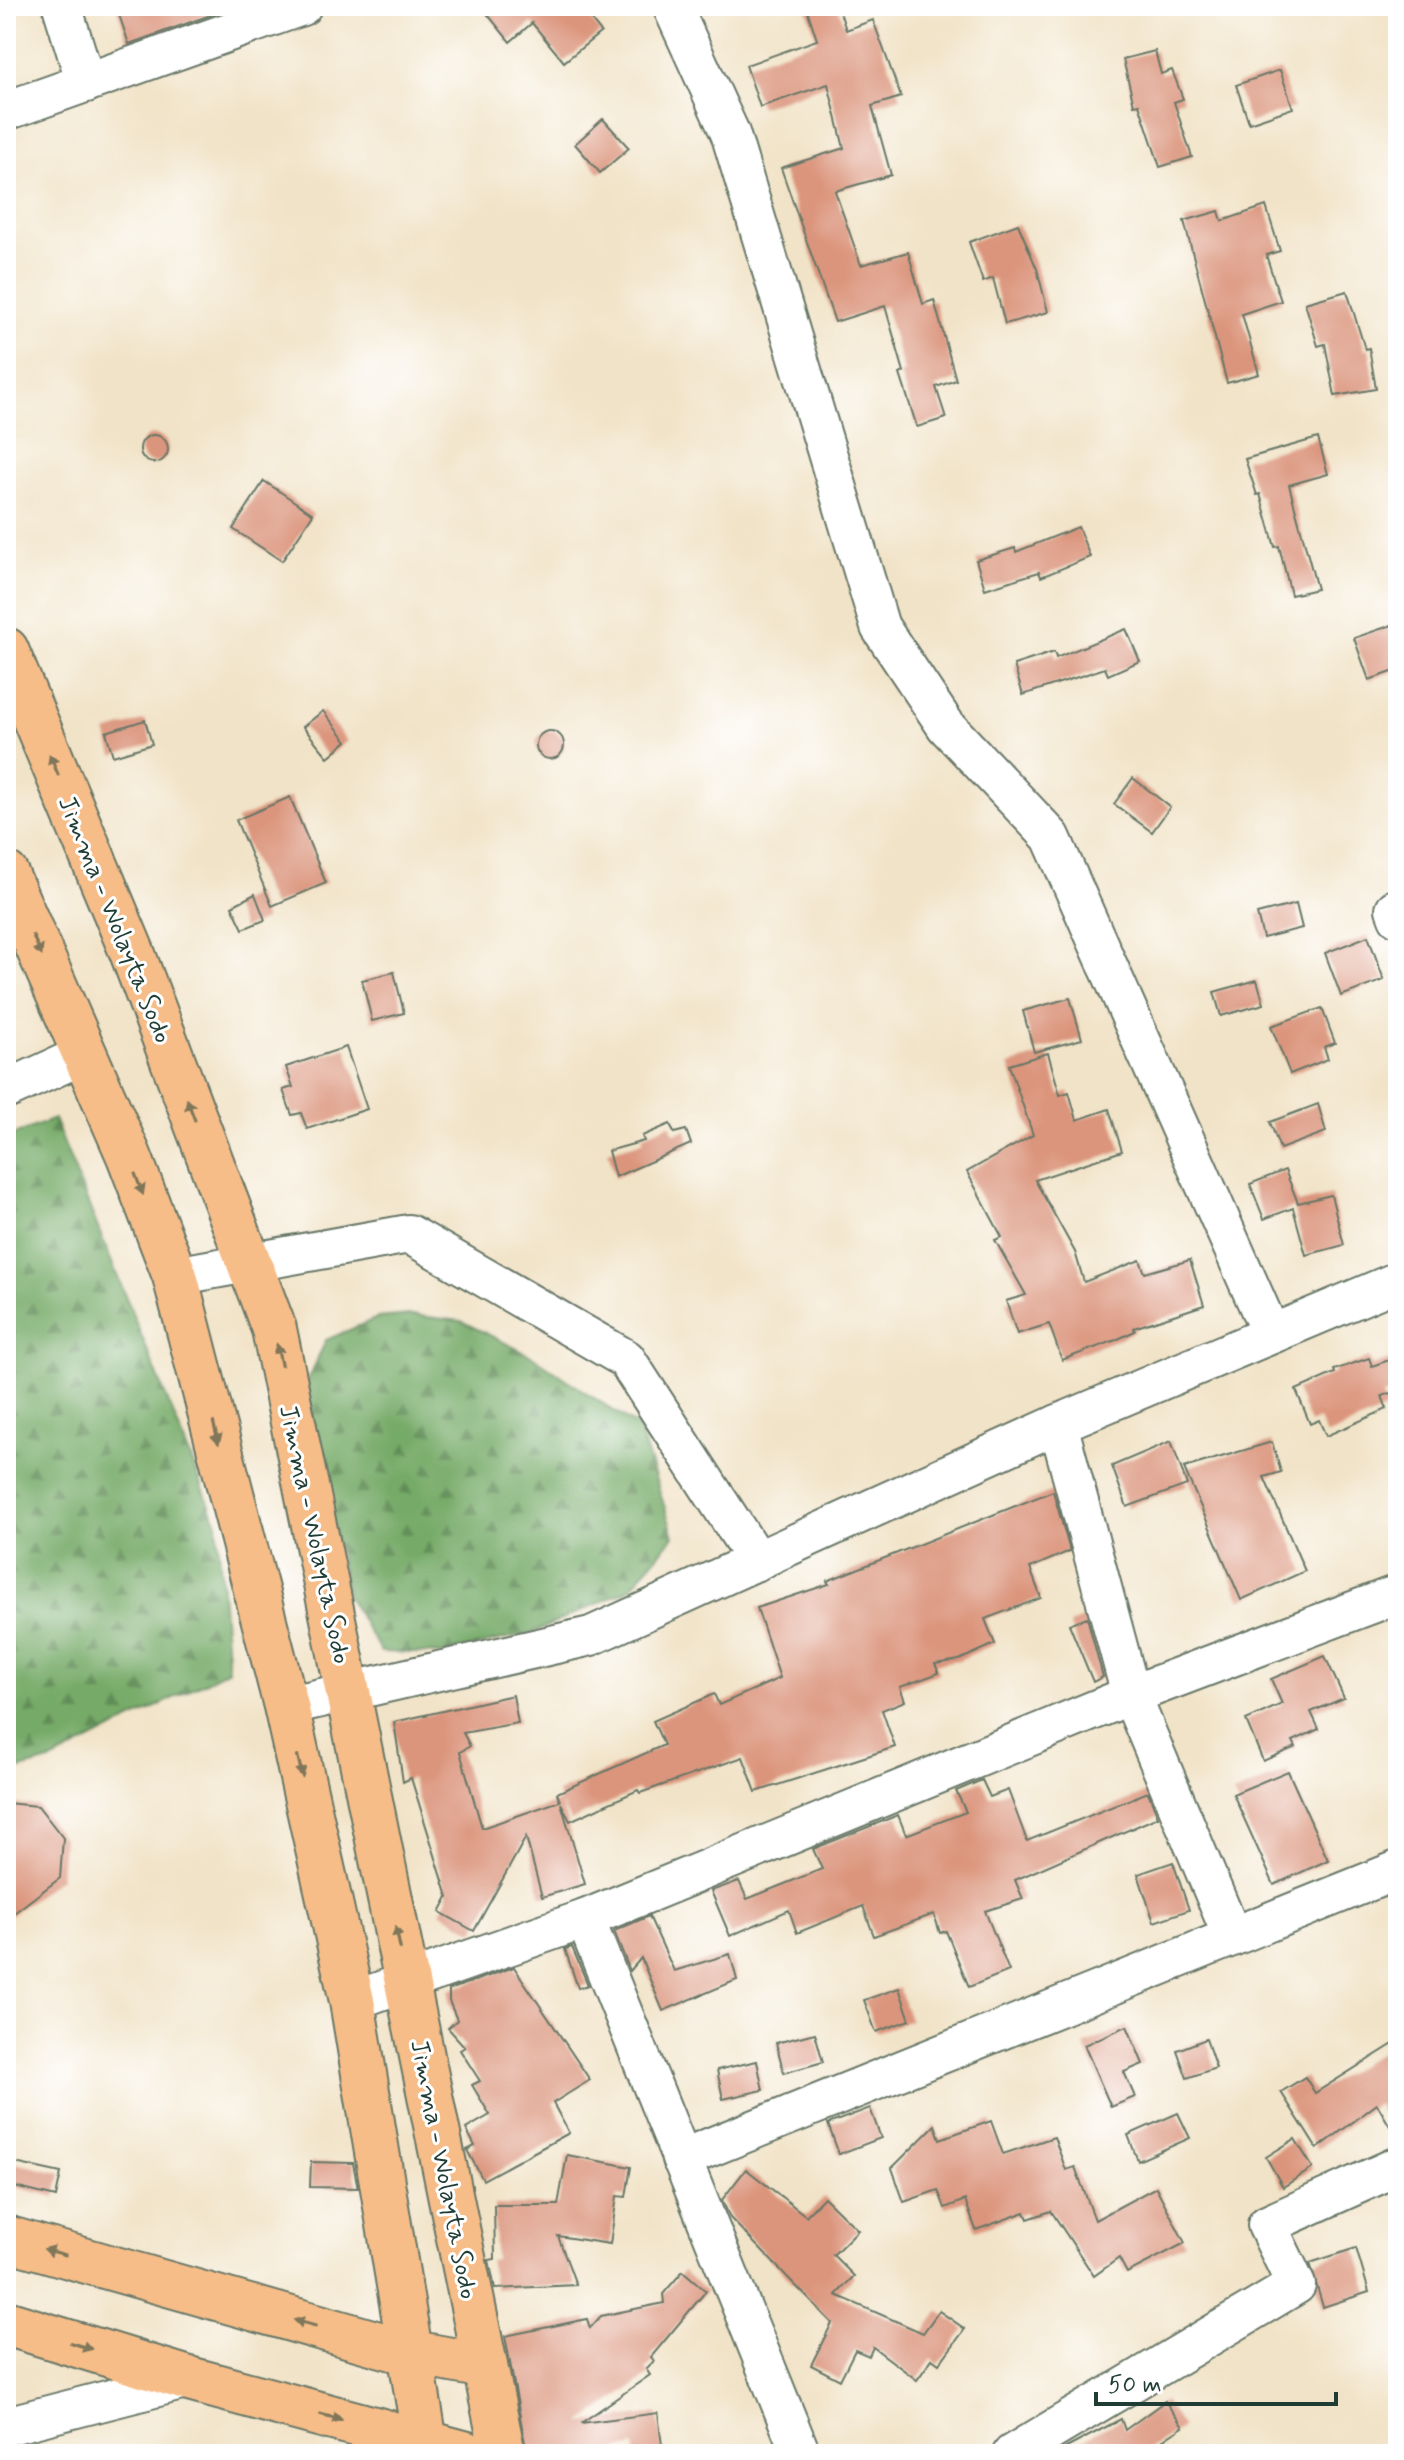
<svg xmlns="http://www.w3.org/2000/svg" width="1404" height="2460" font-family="Mynerve,sans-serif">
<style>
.forest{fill:url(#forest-firs);stroke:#4a744e;stroke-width:2}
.building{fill:#db957d}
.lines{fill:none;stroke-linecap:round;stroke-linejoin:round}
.minor-casing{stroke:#687767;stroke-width:42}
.major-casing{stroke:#687767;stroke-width:48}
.highway-casing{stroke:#687767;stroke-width:48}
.minor{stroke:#fff;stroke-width:38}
.major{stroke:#f7bd88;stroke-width:44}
.highway{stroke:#f7bd88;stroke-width:44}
.oneway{fill:#80775a}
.labels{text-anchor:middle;stroke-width:6;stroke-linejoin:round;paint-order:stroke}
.street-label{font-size:26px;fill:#1f3d34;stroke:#fff}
</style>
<defs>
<pattern id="forest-firs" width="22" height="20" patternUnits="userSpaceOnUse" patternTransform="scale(2)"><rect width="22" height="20" fill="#76aa67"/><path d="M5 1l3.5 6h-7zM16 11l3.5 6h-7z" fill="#608c56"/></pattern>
</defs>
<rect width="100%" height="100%" fill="#fff"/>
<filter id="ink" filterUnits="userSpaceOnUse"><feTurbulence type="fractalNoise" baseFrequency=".0125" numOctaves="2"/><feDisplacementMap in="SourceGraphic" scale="16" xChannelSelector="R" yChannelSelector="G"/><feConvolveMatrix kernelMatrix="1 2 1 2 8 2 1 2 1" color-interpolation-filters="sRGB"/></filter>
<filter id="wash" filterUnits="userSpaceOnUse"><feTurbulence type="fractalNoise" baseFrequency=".006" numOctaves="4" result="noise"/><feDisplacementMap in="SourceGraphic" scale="32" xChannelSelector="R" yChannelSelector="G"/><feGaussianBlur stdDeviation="1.8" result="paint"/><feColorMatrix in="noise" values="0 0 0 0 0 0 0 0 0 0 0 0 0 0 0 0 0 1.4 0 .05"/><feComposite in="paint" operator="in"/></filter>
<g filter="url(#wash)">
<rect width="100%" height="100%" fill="#f1e3c7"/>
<!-- forest -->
<g class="forest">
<polygon points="54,1119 217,1523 228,1670 53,1760 6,1773 6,1138"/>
<polygon points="411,1315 461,1321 532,1356 639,1428 674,1536 630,1589 532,1633 443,1654 381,1652 347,1596 306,1385 326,1340 377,1318"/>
</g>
<g id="blocks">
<!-- building -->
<g class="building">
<polygon points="116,6 236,6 129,44"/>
<polygon points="481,6 580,6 601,32 564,62 532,23 510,42"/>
<polygon points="806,6 838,6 846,30 873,20 901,97 872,106 891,175 835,191 861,265 908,252 923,304 934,300 956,380 936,387 946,418 917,427 900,374 904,372 885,306 835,322 781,168 844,148 828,84 760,107 746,65 817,40"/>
<polygon points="1155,51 1161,74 1172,70 1183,99 1174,102 1192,157 1160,167 1139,104 1134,105 1123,59"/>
<polygon points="1280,70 1293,108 1249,123 1236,85"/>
<polygon points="603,119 629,148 600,173 575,144"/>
<polygon points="1266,206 1280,251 1266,255 1281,301 1242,314 1259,374 1227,383 1184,221 1219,211 1222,221"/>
<polygon points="1018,224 1037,269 1048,312 1005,324 993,278 983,282 969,242"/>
<polygon points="1347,291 1365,349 1369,348 1376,389 1335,396 1325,344 1318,346 1305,303"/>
<circle cx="154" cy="449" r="14"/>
<polygon points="1318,438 1328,474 1289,485 1317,589 1291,595 1279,546 1275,547 1260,494 1257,495 1245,459"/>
<polygon points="264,481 313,514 282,561 233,529"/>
<polygon points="1078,527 1090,557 1041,577 1039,572 985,589 976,560 1015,548 1016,552"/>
<polygon points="1398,623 1398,670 1369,680 1354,638"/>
<polygon points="1126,629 1140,661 1108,675 1105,668 1023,695 1014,665 1054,652 1056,658"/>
<polygon points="323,711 347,741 328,757 303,727"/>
<polygon points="145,720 152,744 113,756 106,732"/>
<circle cx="550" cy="745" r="14"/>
<polygon points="1133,778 1170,807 1152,832 1114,804"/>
<polygon points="290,797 326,883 272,906 236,820"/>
<polygon points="255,894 265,920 243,929 232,906"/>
<polygon points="1296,904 1302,928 1263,938 1257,914"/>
<polygon points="1368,936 1384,980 1341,996 1325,953"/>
<polygon points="394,972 404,1013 372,1021 362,980"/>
<polygon points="1257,980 1264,1004 1221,1016 1214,992"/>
<polygon points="1070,998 1082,1039 1034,1052 1023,1011"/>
<polygon points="1322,1008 1335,1043 1324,1047 1328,1059 1290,1074 1271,1026"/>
<polygon points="346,1047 367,1109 307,1129 301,1113 292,1115 283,1090 293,1087 286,1067"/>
<polygon points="1048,1053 1060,1095 1069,1092 1077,1120 1109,1109 1122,1151 1035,1180 1075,1252 1084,1282 1140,1260 1145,1273 1190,1260 1204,1305 1134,1328 1135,1331 1116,1340 1062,1360 1049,1324 1017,1334 1006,1301 1026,1295 995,1240 1002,1237 967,1172 1033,1135 1009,1065"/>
<polygon points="1318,1104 1326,1132 1280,1149 1270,1122"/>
<polygon points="670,1124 674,1133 686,1130 691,1144 615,1177 608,1151 644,1141 642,1136"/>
<polygon points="1285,1170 1298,1203 1331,1195 1344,1245 1306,1255 1293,1208 1264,1219 1250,1184"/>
<polygon points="1398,1357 1398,1391 1382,1396 1387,1409 1326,1436 1319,1420 1310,1424 1296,1390 1335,1373 1334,1370 1369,1358 1372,1366"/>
<polygon points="1171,1441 1187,1485 1127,1507 1112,1466"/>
<polygon points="1272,1442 1281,1472 1264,1477 1305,1571 1241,1600 1184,1468"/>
<polygon points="1053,1491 1070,1551 1030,1568 1041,1598 985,1619 995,1644 959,1660 935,1664 939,1673 900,1687 905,1701 882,1710 895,1747 756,1792 743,1757 640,1793 638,1790 570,1821 561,1803 585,1884 542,1897 526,1837 474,1931 440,1912 448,1897 411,1778 403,1782 394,1722 513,1695 518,1723 463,1733 470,1746 460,1752 482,1828 560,1801 557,1793 664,1745 653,1721 714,1694 719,1705 780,1678 757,1608 829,1584 827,1581"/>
<polygon points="1087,1617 1103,1677 1093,1682 1069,1624"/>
<polygon points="1325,1656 1344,1698 1311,1712 1319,1729 1293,1741 1296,1747 1263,1761 1246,1720 1282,1704 1271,1679"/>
<polygon points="1288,1771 1328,1860 1274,1885 1233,1794"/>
<polygon points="982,1780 990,1797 1008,1790 1027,1841 1148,1792 1158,1817 1015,1880 1023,1899 985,1911 1009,1971 969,1987 946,1931 940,1933 934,1914 874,1936 863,1906 797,1933 789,1910 730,1936 711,1891 739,1881 747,1899 822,1869 813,1849 898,1815 906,1835 966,1812 956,1791"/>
<polygon points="6,1803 38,1806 63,1838 60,1878 6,1919"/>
<polygon points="1173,1862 1189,1910 1154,1922 1138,1874"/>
<polygon points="649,1916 674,1971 730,1954 737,1980 663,2011 641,1958 630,1971 614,1931"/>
<polygon points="572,1947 588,1985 578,1988 565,1949"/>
<polygon points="514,1967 590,2080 553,2103 569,2133 483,2180 467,2150 475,2146 466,2129 490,2115 472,2085 480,2081 460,2050 465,2047 448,2028 457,2020 449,2001 449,1990"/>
<polygon points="899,1988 910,2020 876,2032 864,2000"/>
<polygon points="1127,2026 1143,2064 1124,2072 1135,2097 1111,2107 1084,2045"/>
<polygon points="815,2033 823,2062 784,2073 776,2043"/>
<polygon points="1206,2039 1216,2068 1187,2078 1177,2050"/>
<polygon points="1398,2041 1398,2140 1377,2104 1317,2149 1281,2092 1305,2077 1315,2093"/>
<polygon points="757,2061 763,2090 723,2099 717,2070"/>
<polygon points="870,2108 881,2138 839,2154 828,2124"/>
<polygon points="1178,2113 1190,2138 1138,2161 1128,2135"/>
<polygon points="991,2121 1003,2154 1054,2137 1066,2170 1075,2167 1095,2220 1156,2187 1185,2243 1127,2273 1119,2258 1094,2276 1051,2211 1028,2219 1025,2212 976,2230 965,2200 945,2208 938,2190 904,2202 892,2168 935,2125 940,2139"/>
<polygon points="1295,2139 1313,2168 1283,2187 1266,2157"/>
<polygon points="567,2155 631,2167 626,2197 617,2196 610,2244 558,2236 576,2285 495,2289 489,2260 495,2259 494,2205 558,2205"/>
<polygon points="6,2161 61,2173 56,2197 6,2185"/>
<polygon points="311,2162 353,2163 358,2188 310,2187"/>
<polygon points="746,2169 806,2216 824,2197 858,2230 833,2255 854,2276 836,2295 923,2333 939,2311 965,2329 939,2364 932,2359 917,2380 873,2347 869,2356 855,2350 840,2380 811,2365 832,2323 730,2218 722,2200"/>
<polygon points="1356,2248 1369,2292 1323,2307 1310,2263"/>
<polygon points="683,2271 706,2291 651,2357 654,2361 646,2369 650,2375 581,2423 658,2413 663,2454 636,2454 635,2446 598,2454 527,2454 505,2336 587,2319 590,2328 601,2316 664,2303 663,2294"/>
<polygon points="1165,2401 1183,2427 1142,2454 1055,2454 1121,2419 1125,2430"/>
</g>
</g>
</g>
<g filter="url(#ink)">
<use href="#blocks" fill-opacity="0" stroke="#687767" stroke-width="2"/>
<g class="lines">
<!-- minor casing -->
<g class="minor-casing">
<g id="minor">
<polyline points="62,6 86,83"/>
<polyline points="672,6 730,133 880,627 946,726 1051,837 1271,1334"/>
<polyline points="6,111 302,6"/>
<polyline points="1395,909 1398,917"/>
<polyline points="6,1090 85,1054"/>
<polyline points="175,1276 409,1234 626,1359 757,1561"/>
<polyline points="1058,1424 1131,1695 1232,1936"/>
<polyline points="286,1706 591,1636 1058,1424 1398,1281"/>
<polyline points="585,1919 801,2454"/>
<polyline points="352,2001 585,1919 1131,1695 1398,1594"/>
<polyline points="681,2159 1398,1870"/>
<polyline points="6,2426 189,2379"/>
<polyline points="1012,2454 1296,2285 1267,2225 1398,2166"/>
</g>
</g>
<!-- major casing -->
<g class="major-casing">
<g id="major">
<polyline points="6,2238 407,2352 485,2366"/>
<polyline points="6,2323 189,2379 467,2454"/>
</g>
</g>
<!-- highway casing -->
<g class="highway-casing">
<g id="highway">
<polyline points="6,650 132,952 274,1329 503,2454"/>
<polyline points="6,874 129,1156 175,1276 286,1706 352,2001 427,2454"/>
</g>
</g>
<!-- minor -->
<use href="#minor" class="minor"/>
<!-- major -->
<use href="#major" class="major"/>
<!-- highway -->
<use href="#highway" class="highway"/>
</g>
<!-- one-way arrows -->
<defs><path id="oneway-solid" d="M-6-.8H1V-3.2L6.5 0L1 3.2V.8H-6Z" transform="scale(2)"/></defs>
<g class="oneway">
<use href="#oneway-solid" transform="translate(54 765) rotate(-113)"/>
<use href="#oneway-solid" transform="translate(37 945) rotate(66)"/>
<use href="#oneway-solid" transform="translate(191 1110) rotate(-111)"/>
<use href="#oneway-solid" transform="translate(139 1184) rotate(69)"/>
<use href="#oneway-solid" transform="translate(279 1355) rotate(-102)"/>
<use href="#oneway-solid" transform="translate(216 1433) rotate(76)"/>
<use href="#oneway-solid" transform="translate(300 1766) rotate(77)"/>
<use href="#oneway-solid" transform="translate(398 1938) rotate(-102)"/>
<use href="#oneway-solid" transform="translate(55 2252) rotate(-164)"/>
<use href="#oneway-solid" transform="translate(305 2323) rotate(-164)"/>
<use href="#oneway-solid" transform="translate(81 2346) rotate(17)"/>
<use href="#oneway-solid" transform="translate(331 2417) rotate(15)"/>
</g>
</g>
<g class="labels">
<!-- street labels -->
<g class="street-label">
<text transform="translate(116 919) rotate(68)" y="9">Jimma - Wolayta Sodo</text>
<text transform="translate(316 1534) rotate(78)" y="9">Jimma - Wolayta Sodo</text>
<text transform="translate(445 2169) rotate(79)" y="9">Jimma - Wolayta Sodo</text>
</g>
</g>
<!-- margin -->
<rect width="1404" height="2460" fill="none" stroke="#fff" stroke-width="32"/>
<!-- scale -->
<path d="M1096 2392v12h240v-12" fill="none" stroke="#1f3d34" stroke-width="4"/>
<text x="1108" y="2392" font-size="24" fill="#1f3d34" stroke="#ffffff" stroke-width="6" paint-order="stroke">50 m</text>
</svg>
